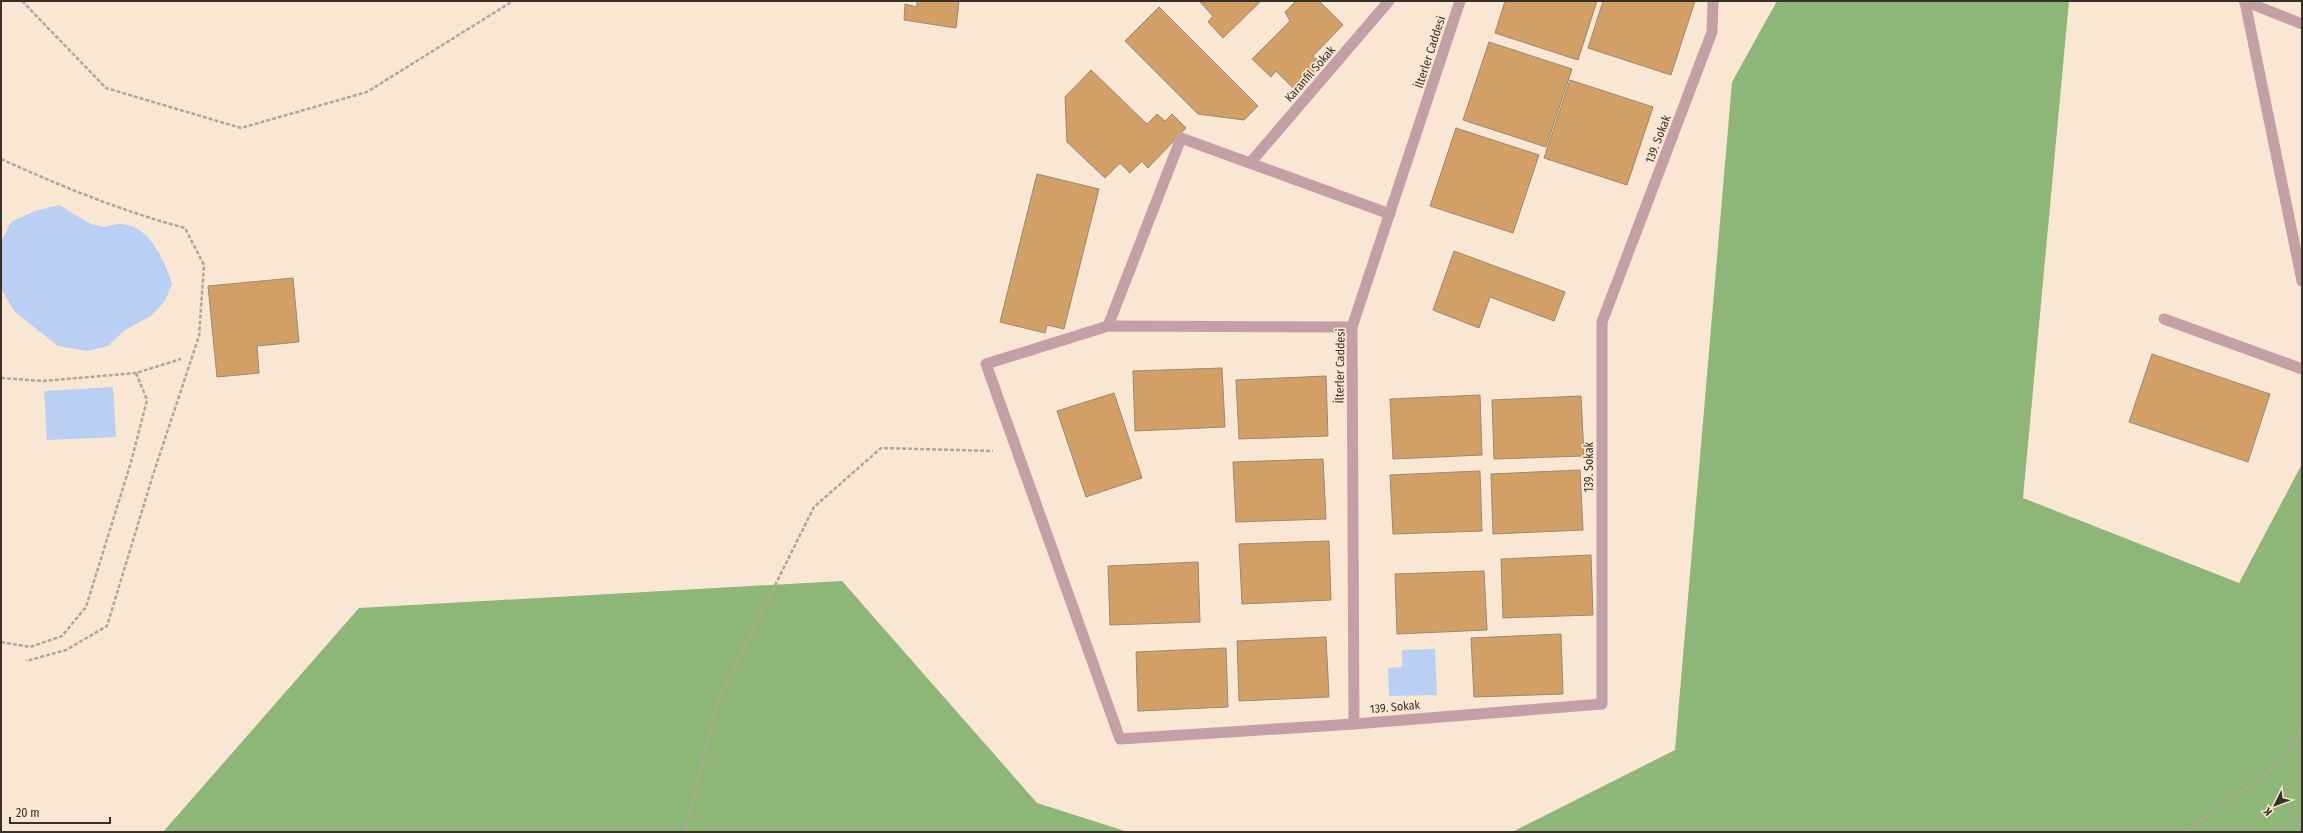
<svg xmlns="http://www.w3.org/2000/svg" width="2303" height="833" font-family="'Fira Sans Condensed',sans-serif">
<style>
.forest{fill:#8eb679}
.water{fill:#b9cff4}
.building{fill:#d2a067;stroke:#998876}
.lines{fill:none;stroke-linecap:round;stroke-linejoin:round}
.path{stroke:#b4a697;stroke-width:2.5;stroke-dasharray:4 2;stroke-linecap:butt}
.service{stroke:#c39fa6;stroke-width:11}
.minor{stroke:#c39fa6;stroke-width:11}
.tertiary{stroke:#c39fa6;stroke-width:11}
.labels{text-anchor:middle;stroke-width:3.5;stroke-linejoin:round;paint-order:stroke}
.street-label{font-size:12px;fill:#373029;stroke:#f9e7d3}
</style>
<rect width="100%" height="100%" fill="#f9e7d3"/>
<!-- forest -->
<g class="forest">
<polygon points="1777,1 2069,1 2023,498 2239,583 2302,464 2302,832 1512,832 1675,750 1732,82"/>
<polygon points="842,581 1037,803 1128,832 163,832 359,608"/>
</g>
<!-- water -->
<g class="water">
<path d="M59 205C72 212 88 225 103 227 108 227 114 224 119 224 149 224 164 259 172 284L165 301 151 316 125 330 108 346 88 351 58 346 15 312 1 289V242L11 222 35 211Z"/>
<polygon points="113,387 116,437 47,440 44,391"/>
<polygon points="1435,649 1437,695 1389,696 1388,668 1402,667 1402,650"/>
</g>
<!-- building -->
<g class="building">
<polygon points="917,1 959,1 956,28 904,20 905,4 917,7"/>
<polygon points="1199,1 1261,1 1223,38 1208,22 1213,16"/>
<polygon points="1296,1 1319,1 1343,25 1313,56 1323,65 1297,92 1276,71 1271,77 1252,59 1290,21 1285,12"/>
<polygon points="1505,1 1597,1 1578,60 1495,33"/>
<polygon points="1603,1 1695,1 1671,75 1588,48"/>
<polygon points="1159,7 1258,106 1244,120 1198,114 1125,41"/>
<polygon points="1489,42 1572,69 1546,147 1463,120"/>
<polygon points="1091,70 1147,124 1157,114 1165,121 1172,114 1186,128 1148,168 1142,161 1130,173 1120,163 1105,178 1067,142 1065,97"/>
<polygon points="1570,80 1653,107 1627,185 1544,158"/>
<polygon points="1456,128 1539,155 1513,233 1430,206"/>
<polygon points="1037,174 1099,189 1064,329 1047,325 1045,333 1000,322"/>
<polygon points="1454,251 1565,292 1554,321 1490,297 1479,328 1433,310"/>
<polygon points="293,278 299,342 257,346 259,373 217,377 208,286"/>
<polygon points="2152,354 2270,394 2248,462 2129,422"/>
<polygon points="1222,368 1225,427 1135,431 1133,371"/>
<polygon points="1326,376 1328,436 1239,439 1236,380"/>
<polygon points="1114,393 1142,478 1086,497 1057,411"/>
<polygon points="1480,395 1482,455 1393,459 1390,399"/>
<polygon points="1581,396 1584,456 1494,459 1492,400"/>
<polygon points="1323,459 1326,519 1236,522 1233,462"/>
<polygon points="1580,470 1583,530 1493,534 1491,474"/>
<polygon points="1480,471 1482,531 1393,534 1390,475"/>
<polygon points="1329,541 1331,600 1242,604 1239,544"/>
<polygon points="1591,555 1593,615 1503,618 1501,559"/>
<polygon points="1198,562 1200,622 1110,625 1108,566"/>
<polygon points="1484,571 1487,630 1397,634 1395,574"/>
<polygon points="1561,634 1563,694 1474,697 1471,638"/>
<polygon points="1326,637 1329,697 1239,701 1237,641"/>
<polygon points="1226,648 1228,707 1138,711 1136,652"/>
</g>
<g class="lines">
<!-- path -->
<g class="path">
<polyline points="22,1 106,88 241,128 367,92 513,1"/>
<path d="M1 159C61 186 121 211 185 228L204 265 199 336 152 478 107 626 66 650 26 661"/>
<polyline points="1,378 43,381 136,373"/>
<polyline points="1,642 30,647 62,636 86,607 131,462 147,400 136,373 181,359"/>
<polyline points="685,832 718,700 814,507 881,448 993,451"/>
<polyline points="2186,832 2265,774 2302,734"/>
</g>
<!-- service -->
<g class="service">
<polyline points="2245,2 2302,281"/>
<polyline points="2164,319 2302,369"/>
</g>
<!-- minor -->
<g class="minor">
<polyline points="1250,163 1389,1"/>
<polyline points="1108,326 1181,138 1390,214"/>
<polyline points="1352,327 1108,326 986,364 1120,739 1354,724 1602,704 1602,322 1712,32 1713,1"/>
<polyline points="1354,724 1352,327 1460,1"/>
</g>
<!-- tertiary -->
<polyline class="tertiary" points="2244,1 2302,24"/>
</g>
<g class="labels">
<!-- street labels -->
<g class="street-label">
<text transform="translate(1430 52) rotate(-72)" y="4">İlterler Caddesi</text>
<text transform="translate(1310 74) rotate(-49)" y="4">Karanfil Sokak</text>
<text transform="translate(1658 139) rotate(-69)" y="4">139. Sokak</text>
<text transform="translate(1340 366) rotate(-89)" y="4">İlterler Caddesi</text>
<text transform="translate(1589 467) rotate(-90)" y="4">139. Sokak</text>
<text transform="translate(1395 707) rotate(-5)" y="4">139. Sokak</text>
</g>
</g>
<!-- border -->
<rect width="2303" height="833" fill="none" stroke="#373029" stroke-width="4"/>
<!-- north arrow -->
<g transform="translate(2275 805) rotate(228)" stroke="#f9e7d3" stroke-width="3" paint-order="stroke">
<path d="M0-3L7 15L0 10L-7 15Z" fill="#373029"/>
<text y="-6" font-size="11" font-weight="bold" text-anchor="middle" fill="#373029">K</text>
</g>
<!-- scale -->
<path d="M10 817v6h100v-6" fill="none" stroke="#373029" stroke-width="2"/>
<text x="16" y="817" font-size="12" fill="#373029" stroke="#f9e7d3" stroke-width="3" paint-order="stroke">20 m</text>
</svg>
